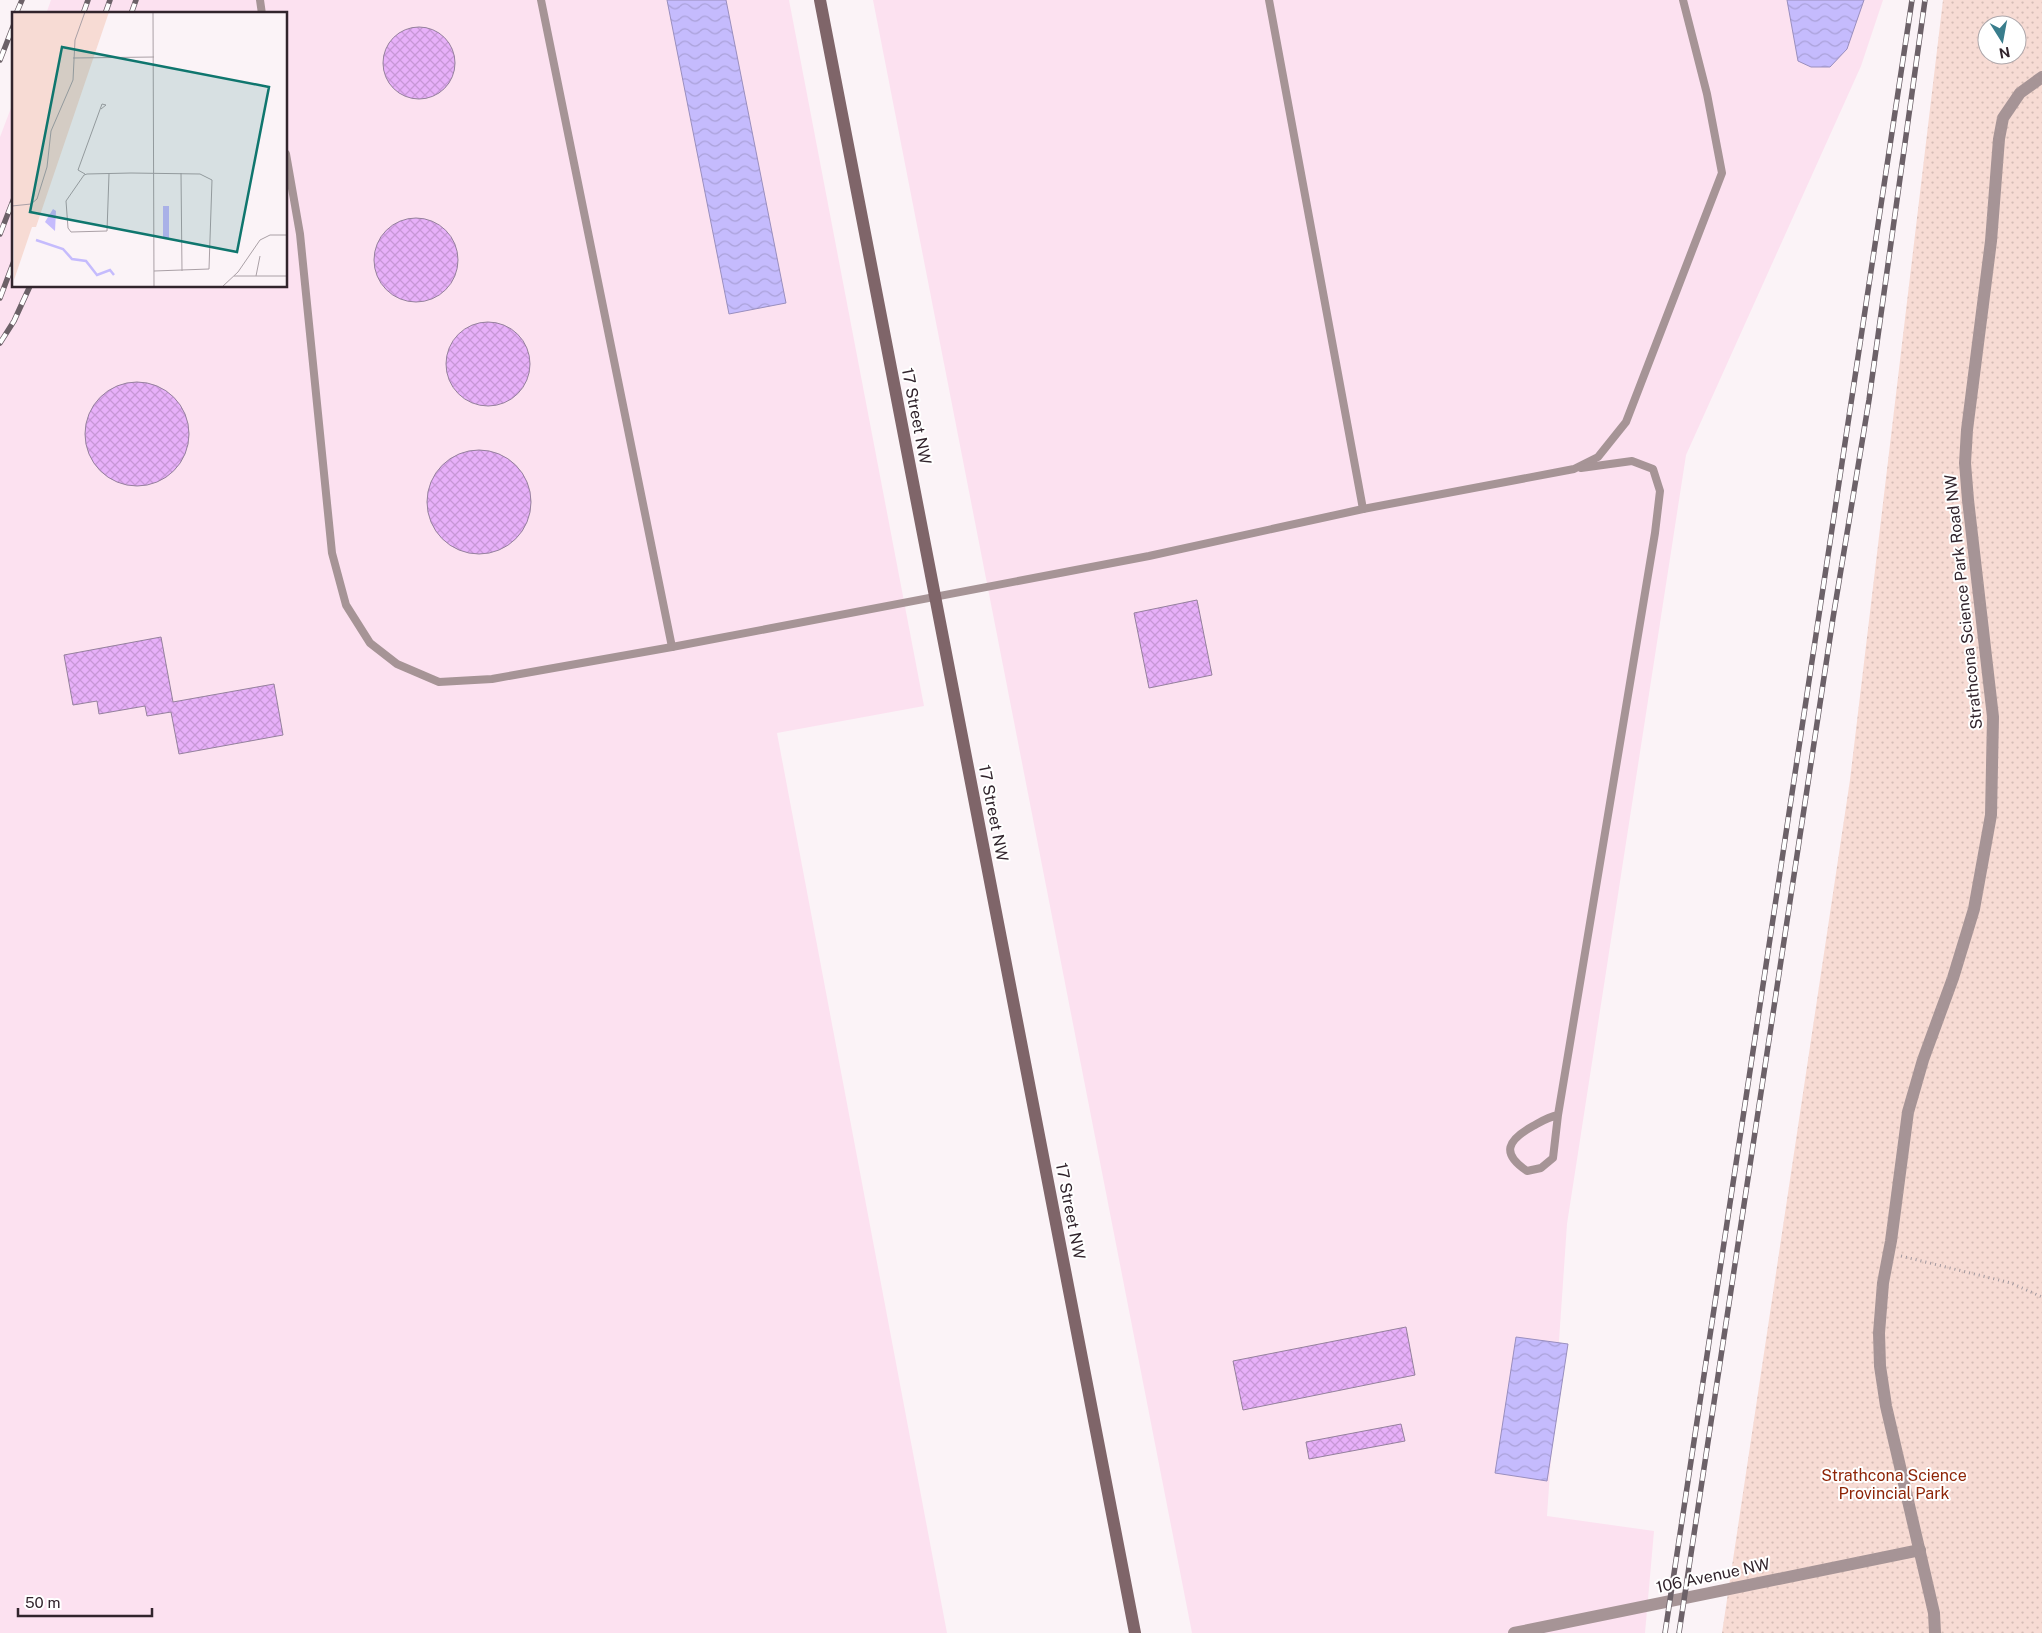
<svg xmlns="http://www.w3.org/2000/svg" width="2042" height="1633" font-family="'Public Sans',sans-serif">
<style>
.built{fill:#fce1f0}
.park{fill:url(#park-dots);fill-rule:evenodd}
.water{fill:url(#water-waves);stroke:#998ebe}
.building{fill:url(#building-cross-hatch);stroke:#95809d}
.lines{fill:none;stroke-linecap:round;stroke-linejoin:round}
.path{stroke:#a1979d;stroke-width:3;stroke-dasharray:1 4;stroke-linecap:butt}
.service{stroke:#a69496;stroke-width:8}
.minor{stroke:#a69496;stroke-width:12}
.secondary{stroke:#7f6569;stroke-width:12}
.rail-casing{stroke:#6c6168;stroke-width:5.5}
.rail{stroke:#fff;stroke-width:4;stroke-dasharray:11;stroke-linecap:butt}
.labels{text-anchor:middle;stroke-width:4;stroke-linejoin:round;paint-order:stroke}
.street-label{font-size:16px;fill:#31242c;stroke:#fff}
.park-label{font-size:16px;fill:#8e2507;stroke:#fff}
.inset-river{fill:none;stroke:#c5bbfd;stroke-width:2.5}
.inset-road{fill:none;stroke:#aaa0a6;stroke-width:1}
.view{fill:#0f766e;fill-opacity:0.15;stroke:#0f766e;stroke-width:2.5}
.inset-edge{fill:none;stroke:#31242c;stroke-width:2.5}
</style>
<defs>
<pattern id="park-dots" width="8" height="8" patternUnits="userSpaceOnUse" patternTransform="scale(1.25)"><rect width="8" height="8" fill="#f7dbd4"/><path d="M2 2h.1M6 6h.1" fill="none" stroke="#d4bcb6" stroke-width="1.8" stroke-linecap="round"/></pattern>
<pattern id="water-waves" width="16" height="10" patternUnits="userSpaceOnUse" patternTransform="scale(1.25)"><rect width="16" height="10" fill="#c5bbfd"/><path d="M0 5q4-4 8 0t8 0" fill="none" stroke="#aaa1d9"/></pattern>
<pattern id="building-cross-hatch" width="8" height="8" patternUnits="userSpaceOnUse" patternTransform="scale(1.25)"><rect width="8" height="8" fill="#e7b0f9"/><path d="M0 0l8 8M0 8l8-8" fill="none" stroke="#c797d6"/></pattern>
</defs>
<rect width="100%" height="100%" fill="#fbf3f7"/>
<!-- built -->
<g class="built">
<polygon points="51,0 789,0 924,706 777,733 947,1633 0,1633 0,137 14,100 14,286 286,286 286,14 46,14"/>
<polygon points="873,0 1883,0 1861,66 1686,455 1567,1224 1547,1516 1654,1531 1645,1633 1192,1633"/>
</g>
<!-- park -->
<path class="park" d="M1943 0H2042V1633H1722L1850 780ZM1987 25H2017V55H1987Z"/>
<!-- water -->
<g class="water">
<polygon points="667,0 726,0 786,303 729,314"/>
<polygon points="1787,0 1864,0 1847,49 1830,67 1811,67 1798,61"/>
<polygon points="1516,1337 1568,1344 1547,1481 1495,1473"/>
</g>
<!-- building -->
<g class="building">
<circle cx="419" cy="63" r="36"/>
<circle cx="416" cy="260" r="42"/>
<circle cx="488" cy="364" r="42"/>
<circle cx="137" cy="434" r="52"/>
<circle cx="479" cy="502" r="52"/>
<polygon points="1197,600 1212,675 1149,688 1134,613"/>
<polygon points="161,637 173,702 274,684 283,735 179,754 171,712 147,716 145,706 99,714 97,701 73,705 64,655"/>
<polygon points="1406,1327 1415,1375 1243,1410 1233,1361"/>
<polygon points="1401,1424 1405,1441 1309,1459 1306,1442"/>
</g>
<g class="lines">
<!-- path -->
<polyline class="path" points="1901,1256 2011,1283 2042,1297"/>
<!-- service -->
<g class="service">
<polyline points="260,0 262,14"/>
<polyline points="541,0 672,647"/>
<polyline points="1269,0 1363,509"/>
<polyline points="286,154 300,234 332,553 346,605 370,643 397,664 439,682 492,679 672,647 1149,556 1363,509 1574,469 1598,457 1626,422 1722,173 1707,94 1683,0"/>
<path d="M1558 1115C1548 1117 1542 1121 1533 1126 1508 1140 1500 1153 1527 1171L1541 1168 1553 1158 1558 1115 1655 533 1660 491 1653 469 1632 461 1581 468"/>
</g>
<!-- minor -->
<g class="minor">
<polyline points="1514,1633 1920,1550"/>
<polyline points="1935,1633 1934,1613 1886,1406 1880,1366 1879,1333 1883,1283 1891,1241 1908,1112 1923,1060 1953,978 1974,909 1991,815 1993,717 1968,500 1965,463 1967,430 1991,241 1999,139 2003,118 2020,93 2042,77"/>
</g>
<!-- secondary -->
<polyline class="secondary" points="820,0 1135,1633"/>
<!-- rail casing -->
<g class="rail-casing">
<g id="rail">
<polyline points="16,14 22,0"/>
<polyline points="83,14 88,0"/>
<polyline points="105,14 110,0"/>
<polyline points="131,14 136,0"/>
<polyline points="0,60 14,24"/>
<polyline points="0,234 14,198"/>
<polyline points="0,298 14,261"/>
<polyline points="0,343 14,321 30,286"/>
<polyline points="1665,1633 1912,0"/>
<polyline points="1679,1633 1833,618 1869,400 1925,0"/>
</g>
</g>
<!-- rail -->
<use href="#rail" class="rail"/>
</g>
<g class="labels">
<!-- street labels -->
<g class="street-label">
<text transform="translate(917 416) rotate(79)" y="6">17 Street NW</text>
<text transform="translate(1963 602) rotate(-96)" y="6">Strathcona Science Park Road NW</text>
<text transform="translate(994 813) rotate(79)" y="6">17 Street NW</text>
<text transform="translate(1071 1211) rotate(79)" y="6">17 Street NW</text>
<text transform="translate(1713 1575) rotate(-12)" y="6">106 Avenue NW</text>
</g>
<!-- park labels -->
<g class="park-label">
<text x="1894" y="1481">Strathcona Science<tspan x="1894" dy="18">Provincial Park</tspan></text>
</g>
</g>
<!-- overview -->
<g transform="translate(12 12)">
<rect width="275" height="275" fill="#fbf3f7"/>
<path d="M0 0H97L24 215H20L2 268Z" fill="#f7dbd4"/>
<path d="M151 194H157V227H151ZM41 197 44 199 43 219 33 210Z" fill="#c5bbfd"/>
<path class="inset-river" d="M24 228 51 237 60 247 74 249 85 263 98 258 102 263"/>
<path class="inset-road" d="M141 0 142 275M61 46 142 45M169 161 170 259M73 162 66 158 90 92 94 93 89 97M97 162 95 219 59 220 56 216 54 189 72 163 75 162 119 161 188 162 200 168 197 257 142 259M0 194 19 192 25 187 35 155 39 119 61 68 63 28 73 0M222 264H275M244 264 248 244M210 275 226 260 248 228 258 223H275"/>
<path class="view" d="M50 35 257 75 225 240 18 200Z"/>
<rect width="275" height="275" class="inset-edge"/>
</g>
<!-- north arrow -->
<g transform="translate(2002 40) rotate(169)"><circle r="24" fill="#ffffff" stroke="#ada7ab"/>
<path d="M0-4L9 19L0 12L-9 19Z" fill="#397d8c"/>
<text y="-8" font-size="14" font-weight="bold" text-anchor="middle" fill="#31242c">N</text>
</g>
<!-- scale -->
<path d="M18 1608v8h134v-8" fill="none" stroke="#31242c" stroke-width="2.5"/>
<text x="25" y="1608" font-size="15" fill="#31242c" stroke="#ffffff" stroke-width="4" paint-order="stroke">50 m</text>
</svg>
